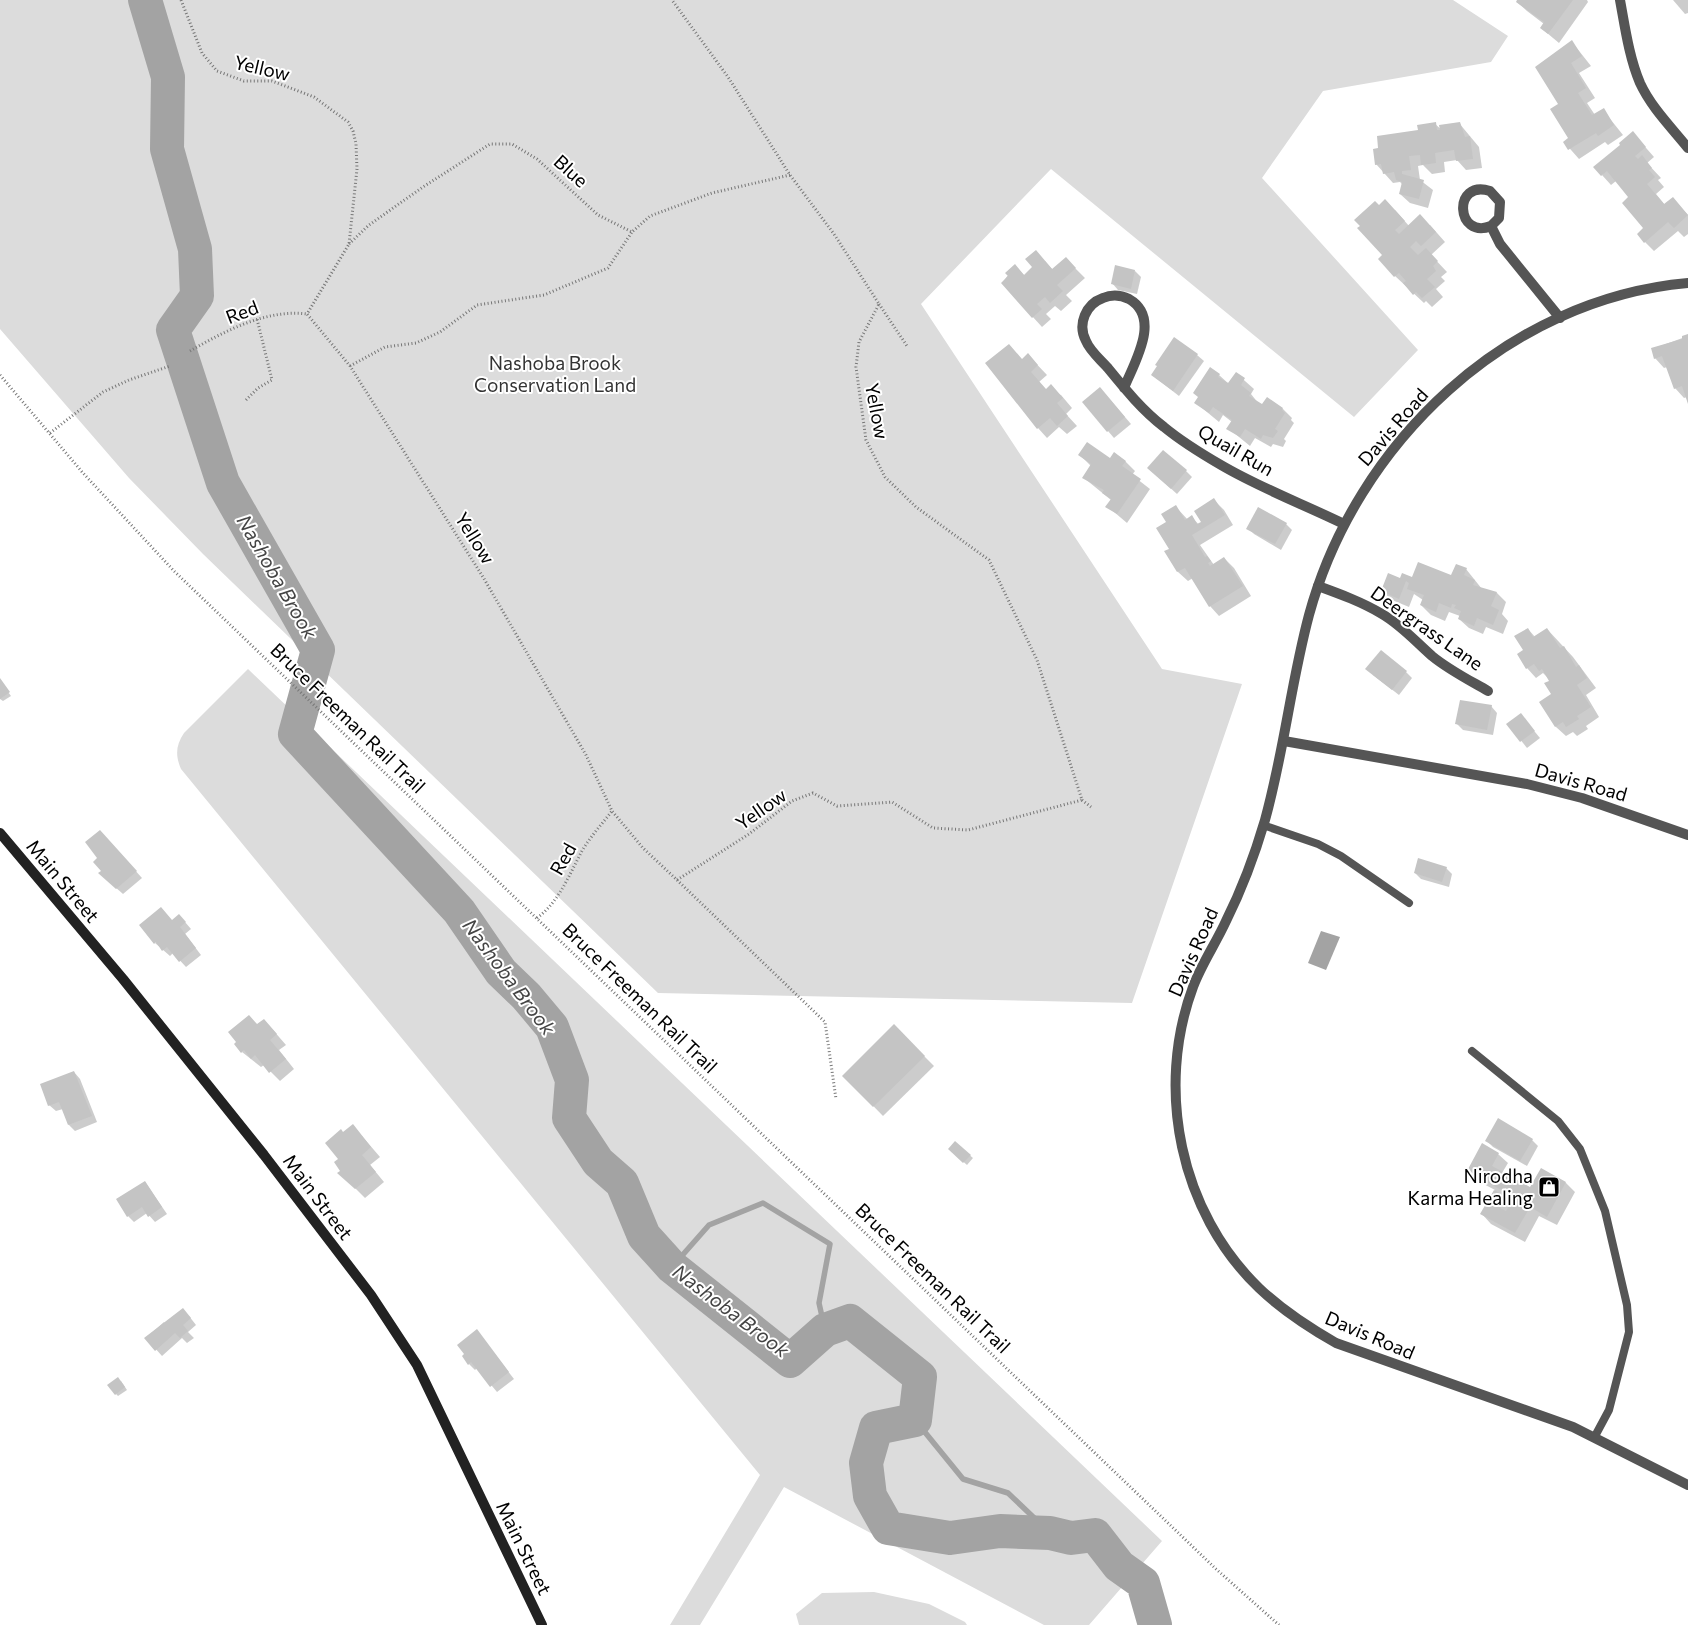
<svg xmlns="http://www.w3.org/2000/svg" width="1688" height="1625" font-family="Commissioner,sans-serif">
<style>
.green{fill:#dcdcdc}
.water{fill:#a3a3a3}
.shadow{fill:#0003;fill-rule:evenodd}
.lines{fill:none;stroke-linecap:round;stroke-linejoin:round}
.stream{stroke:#a3a3a3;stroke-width:5.5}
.river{stroke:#a3a3a3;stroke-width:34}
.building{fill:#c4c4c4}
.path{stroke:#777;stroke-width:3;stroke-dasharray:1 2.5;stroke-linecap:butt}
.lane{stroke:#555;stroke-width:8}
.street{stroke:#555;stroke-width:10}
.secondary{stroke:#222;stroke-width:10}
.labels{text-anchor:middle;stroke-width:4;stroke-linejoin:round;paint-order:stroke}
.street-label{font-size:19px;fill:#000;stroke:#fff}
.park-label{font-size:19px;fill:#333;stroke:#fff}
.poi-label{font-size:19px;fill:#000;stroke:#fff;text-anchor:end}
.water-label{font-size:20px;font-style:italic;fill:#444;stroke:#fff}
</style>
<rect width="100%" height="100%" fill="#fff"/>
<!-- green -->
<g class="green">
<polygon points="0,0 1453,0 1508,36 1491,62 1323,91 1262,178 1418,350 1354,417 1051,169 921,304 1162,669 1242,684 1132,1003 658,993 203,554 129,478 0,329"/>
<path d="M248 669 1162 1541 1089 1625H1044L784 1487 700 1625H670L760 1475 181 769C175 755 176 745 184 733Z"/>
<polygon points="874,1592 929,1604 965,1622 967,1625 799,1625 796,1614 822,1593"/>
</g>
<!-- water -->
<polygon class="water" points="1321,931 1340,937 1326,970 1308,963"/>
<!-- shadow -->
<g class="shadow">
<polygon points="1519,0 1587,0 1588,2 1559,43 1541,28 1544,24 1527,11 1517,2"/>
<polygon points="1673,0 1688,0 1688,13 1685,14"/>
<polygon points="1572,42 1591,66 1579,73 1595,98 1587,103 1595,115 1603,110 1623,135 1608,145 1605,142 1579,159 1564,142 1570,138 1560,105"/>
<polygon points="1459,123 1479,147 1482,168 1466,170 1457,160 1444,162 1445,172 1432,174 1423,165 1418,166 1420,180 1433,190 1428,208 1410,203 1400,194 1403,185 1400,182 1393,183 1376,164 1419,131 1435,124 1442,130"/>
<polygon points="1633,133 1654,157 1647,163 1661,178 1658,180 1664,187 1656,194 1665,205 1673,199 1688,215 1688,234 1684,237 1678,231 1654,251 1645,242 1645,228 1630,197 1616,181 1611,185 1602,175"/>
<polygon points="1379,207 1395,210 1409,226 1430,225 1445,242 1431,255 1447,272 1441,277 1445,281 1436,289 1443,297 1432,307 1426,301 1424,303 1395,276 1384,255"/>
<polygon points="1045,261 1053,270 1075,268 1085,278 1066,295 1072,301 1061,311 1055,306 1046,314 1051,319 1042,327 1002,283 1015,266 1025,276"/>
<polygon points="1135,271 1141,277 1137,294 1118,290 1112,283"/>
<polygon points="1688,336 1688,402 1687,397 1684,398 1675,388 1667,367 1664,368 1655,358 1652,349"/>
<polygon points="1028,355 1047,375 1039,382 1046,390 1061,395 1072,408 1066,414 1077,426 1067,434 1059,427 1047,438 1038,428 1022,360"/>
<polygon points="1197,355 1204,361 1179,396 1152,375"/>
<polygon points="1236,373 1254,389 1251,394 1259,404 1283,409 1292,418 1291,420 1294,423 1284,439 1286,441 1283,447 1273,444 1271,447 1255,438 1250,446 1228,428 1232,422 1223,415 1219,422 1196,403 1219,375 1229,384"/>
<polygon points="1100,388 1131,424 1114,438 1083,402"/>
<polygon points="1080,455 1125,461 1135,471 1132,475 1150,489 1127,523 1107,506 1111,500 1084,478 1091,466"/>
<polygon points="1148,468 1186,471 1192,477 1177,494"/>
<polygon points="1214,500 1224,510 1233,525 1200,545 1214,565 1224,558 1234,568 1251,596 1219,616 1210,606 1193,578 1188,581 1178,572 1166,552 1170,549 1168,522 1176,507 1188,520 1192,517 1199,525 1203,522"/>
<polygon points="1286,524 1292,530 1281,550 1254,534 1248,528"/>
<polygon points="1466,569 1482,589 1497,593 1506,602 1502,614 1508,621 1503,634 1486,627 1483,634 1469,628 1459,619 1460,616 1449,612 1445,621 1431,615 1421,605 1423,600 1414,594 1409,607 1392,600 1382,591 1401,580 1452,577"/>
<polygon points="1528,629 1535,637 1547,629 1573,657 1596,688 1586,695 1599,717 1586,726 1588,729 1577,736 1573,732 1566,736 1556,727 1541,702 1553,695 1551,681 1543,673 1536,678 1527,668 1525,651"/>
<polygon points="1406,672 1412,678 1399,695 1373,675"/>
<polygon points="0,681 11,696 3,701 0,699"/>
<polygon points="1491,706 1497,713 1493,735 1463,730 1457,724"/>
<polygon points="1521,715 1540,738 1527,748 1508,724"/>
<polygon points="106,838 142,878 123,894 106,879 99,859"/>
<polygon points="1446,868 1452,874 1449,887 1421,879 1415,873"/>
<polygon points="172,921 185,922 191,929 185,934 201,955 186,967 173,953 170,956 155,943"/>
<polygon points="258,1025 273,1030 286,1045 279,1050 294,1069 280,1081 264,1065 261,1067 242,1052"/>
<polygon points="894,1026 934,1066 883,1116 844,1076"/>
<polygon points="74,1072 80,1079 97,1122 75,1131 69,1125 63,1109 56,1111 49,1105"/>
<polygon points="343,1134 362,1136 380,1157 370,1165 384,1182 365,1198 349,1182 342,1171"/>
<polygon points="1486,1140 1532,1140 1538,1146 1527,1166 1493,1147"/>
<polygon points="955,1143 973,1158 967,1165 949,1149"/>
<path d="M1498 1154 1508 1163 1502 1173 1531 1189 1541 1169 1566 1183 1575 1192 1557 1225 1539 1216 1525 1242 1491 1224 1482 1214 1495 1190 1478 1181 1468 1171ZM1503 1195 1514 1200 1512 1204Z"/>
<polygon points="145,1182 167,1214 155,1222 147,1213 134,1222 128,1216"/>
<polygon points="189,1316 196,1325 188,1332 194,1338 187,1343 182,1338 162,1356 146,1338 164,1322 166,1325"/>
<polygon points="477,1331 514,1379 497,1392 477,1368 475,1370 469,1364"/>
<polygon points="121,1381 127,1390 118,1396 116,1394"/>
</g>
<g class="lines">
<!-- stream -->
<g class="stream">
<polyline points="672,1267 709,1225 763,1203 830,1244 819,1303 825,1330"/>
<polyline points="915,1420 963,1479 1008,1493 1050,1533"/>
</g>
<!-- river -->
<polyline class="river" points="145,0 168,77 167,149 195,249 197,296 173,330 223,483 318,650 295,734 459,911 501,972 526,996 552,1027 572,1080 569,1118 598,1162 622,1183 644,1236 672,1267 790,1361 825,1330 850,1321 920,1377 915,1420 876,1428 866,1463 870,1496 888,1528 950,1538 1000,1531 1050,1533 1071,1538 1095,1535 1119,1566 1143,1583 1155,1625"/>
</g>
<!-- building -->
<g class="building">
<polygon points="1517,0 1573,0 1548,34 1540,28 1544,22 1516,2"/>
<polygon points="1572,40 1582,56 1571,63 1586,88 1578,93 1592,115 1604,108 1614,125 1598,136 1596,133 1568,150 1563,142 1568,138 1550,109 1558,104 1535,67"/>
<polygon points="1436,122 1437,130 1440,130 1439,125 1460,122 1465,137 1470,136 1473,159 1456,161 1454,150 1435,153 1436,163 1421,165 1420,155 1409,156 1411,170 1402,171 1402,174 1424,180 1419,199 1399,194 1402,182 1396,180 1394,172 1383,174 1381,164 1375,165 1373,149 1378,148 1377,136 1418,130 1417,125"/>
<polygon points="1633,131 1646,147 1635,156 1638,159 1642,155 1652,168 1649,170 1655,177 1647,184 1664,204 1673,197 1688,215 1674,228 1668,222 1644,243 1637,234 1643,228 1622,203 1628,197 1607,171 1601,176 1593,167 1620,145 1619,143"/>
<polygon points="1385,199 1405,221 1395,230 1399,234 1420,214 1436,232 1421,246 1416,241 1410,247 1418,255 1426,248 1438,261 1433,266 1436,271 1427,279 1435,287 1422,298 1416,292 1413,295 1403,283 1406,281 1399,273 1394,277 1378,259 1382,255 1357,228 1360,226 1354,220 1375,201 1379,205"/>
<polygon points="1036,250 1052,269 1066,257 1076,268 1057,285 1063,291 1050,303 1045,297 1037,304 1042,309 1032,318 1001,283 1008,276 1005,273 1015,264 1024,275 1032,267 1025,259"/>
<polygon points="1115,265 1135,270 1131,289 1111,284"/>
<polygon points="1688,334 1688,404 1682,386 1674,389 1662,356 1654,359 1651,348 1682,339 1682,336"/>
<polygon points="1174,337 1198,354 1173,391 1151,375 1157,366 1155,365"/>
<polygon points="1009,344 1022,359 1028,353 1038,365 1031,372 1046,389 1051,384 1063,398 1057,403 1068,416 1057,426 1050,418 1037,429 985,363"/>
<polygon points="1210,367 1220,374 1218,377 1228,383 1236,372 1245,378 1241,385 1251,393 1249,396 1262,404 1267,397 1283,408 1282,410 1285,413 1275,429 1278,431 1273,438 1263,435 1261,439 1245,429 1240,437 1226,429 1232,420 1213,407 1209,413 1194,403 1198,397 1193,393"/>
<polygon points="1100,387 1125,417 1107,432 1082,402"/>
<polygon points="1087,442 1110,458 1114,452 1126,461 1122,466 1141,479 1117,514 1105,507 1111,499 1102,493 1104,490 1082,478 1091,464 1078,455"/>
<polygon points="1163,450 1187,470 1171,489 1147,468"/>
<polygon points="1214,498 1225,515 1192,535 1205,557 1207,556 1211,561 1208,563 1210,566 1224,557 1243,586 1209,607 1185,568 1177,572 1164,551 1169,549 1156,528 1166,522 1161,514 1176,505 1185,520 1192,515 1197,524 1201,522 1194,511"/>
<polygon points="1258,507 1287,523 1275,544 1246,529"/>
<polygon points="1418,562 1451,575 1456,564 1467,568 1464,575 1475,580 1473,585 1497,592 1491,606 1499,610 1493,625 1477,618 1474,626 1458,619 1461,611 1454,608 1456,605 1452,604 1451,608 1439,603 1436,612 1420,605 1424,595 1407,589 1409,583 1406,581 1399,599 1381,591 1388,573 1400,578 1402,573 1412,577"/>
<polygon points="1528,628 1533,637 1547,628 1560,648 1564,646 1576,667 1579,665 1587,678 1577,685 1591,707 1577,716 1579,719 1566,727 1563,722 1555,727 1539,702 1551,694 1544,683 1549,681 1542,669 1539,671 1534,664 1526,669 1517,654 1523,650 1514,636"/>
<polygon points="1381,650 1407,671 1392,690 1365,669"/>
<polygon points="0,678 10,692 0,699"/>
<polygon points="1460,700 1492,705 1487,730 1455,724"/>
<polygon points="1521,713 1535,731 1520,742 1506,724"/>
<polygon points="100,830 137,871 116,889 98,873 101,871 93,862 97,858 85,842"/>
<polygon points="1418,858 1447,867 1442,882 1414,873"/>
<polygon points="161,907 172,920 179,914 186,922 180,927 196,948 179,962 167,947 162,951 156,942 154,944 139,925"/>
<polygon points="249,1015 257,1024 264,1019 277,1034 270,1040 286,1059 269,1073 255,1055 251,1059 244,1050 241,1053 234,1044 236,1042 228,1032"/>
<polygon points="894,1024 925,1056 873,1107 842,1076"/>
<polygon points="74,1071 92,1116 68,1125 59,1102 48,1106 40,1084"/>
<polygon points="1498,1118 1533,1139 1520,1161 1485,1141"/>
<polygon points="353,1124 371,1147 362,1155 376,1172 355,1189 337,1173 340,1171 334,1162 338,1159 325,1143 341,1129 343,1132"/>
<polygon points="955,1141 971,1155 963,1163 948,1149"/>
<polygon points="1482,1143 1499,1153 1492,1166 1530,1187 1541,1168 1566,1182 1547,1217 1530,1207 1515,1233 1480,1214 1494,1190 1507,1197 1500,1208 1506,1211 1514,1197 1467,1171"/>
<polygon points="145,1181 162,1207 148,1217 142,1207 127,1217 116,1199"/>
<polygon points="183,1308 191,1318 183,1325 188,1331 180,1338 175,1333 155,1351 144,1338"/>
<polygon points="477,1329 509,1372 490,1387 471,1362 468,1365 462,1356 464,1354 457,1345"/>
<polygon points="118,1377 125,1387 115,1395 107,1385"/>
</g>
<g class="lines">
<!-- path -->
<g class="path">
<polyline points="181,0 202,53 217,71 244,81 272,81 314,97 348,122 353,131 356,144 357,169 349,244 307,314 350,366 483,577 586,755 612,811 643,848 677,880 749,834 792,801 813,793 837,806 892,802 933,828 968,830 1082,800 1037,660 989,560 916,507 885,477 866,440 856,367 859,342 879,304 834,234 790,175 728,77 672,0"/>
<polyline points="349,244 369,225 423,187 490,144 512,144 537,159 598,215 632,232 650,216 712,193 790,175"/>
<polyline points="879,304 907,346"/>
<path d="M190 351C225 331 266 309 307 314"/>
<polyline points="350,366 385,347 416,343 440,332 477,305 544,295 608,268 632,232"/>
<polyline points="0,375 83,473 174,571 1216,1569 1279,1625"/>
<polyline points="246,400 258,388 272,380 257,319"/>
<polyline points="50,433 103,392 129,380 170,366"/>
<polyline points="1082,800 1091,807"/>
<polyline points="677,880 825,1022 836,1099"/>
<path d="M537 918C559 902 569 875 582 851 590 837 602 824 612 811"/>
</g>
<!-- lane -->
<g class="lane">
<polyline points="1263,825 1318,844 1341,856 1409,903"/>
<polyline points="1472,1051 1558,1121 1580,1149 1605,1211 1627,1305 1629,1332 1609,1410 1594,1438"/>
</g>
<!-- street -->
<g class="street">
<path d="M1620 0C1625 27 1629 57 1640 83 1651 107 1671 127 1688 148"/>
<path d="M1491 226 1499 218 1500 202 1490 191C1452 179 1456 240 1491 226L1500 244 1560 318"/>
<path d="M1688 283C1507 299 1356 443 1309 615 1291 682 1284 752 1265 820 1255 854 1242 889 1226 921 1216 943 1201 965 1193 987 1155 1089 1180 1212 1259 1288 1282 1310 1308 1327 1336 1343L1573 1427 1688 1485"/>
<path d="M1124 388C1134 363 1162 318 1129 299 1121 295 1112 294 1103 298 1086 304 1077 324 1086 341 1090 351 1100 359 1107 367 1125 389 1142 410 1164 427 1181 441 1202 454 1221 465 1260 488 1303 504 1344 524"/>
<path d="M1318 586C1340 594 1362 602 1382 614 1401 625 1415 641 1432 656 1449 670 1469 680 1488 691"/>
<polyline points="1284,741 1527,784 1582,798 1688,835"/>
</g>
<!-- secondary -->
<polyline class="secondary" points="0,833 123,979 264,1155 371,1295 417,1365 542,1625"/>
</g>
<!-- icons -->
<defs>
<g id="shop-square" transform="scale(1.125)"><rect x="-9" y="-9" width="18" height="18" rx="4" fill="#000" stroke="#fff"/><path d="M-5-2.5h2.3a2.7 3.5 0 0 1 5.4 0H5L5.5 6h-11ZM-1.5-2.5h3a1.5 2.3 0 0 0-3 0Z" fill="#fff"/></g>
</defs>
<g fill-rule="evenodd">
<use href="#shop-square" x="1549" y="1187"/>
</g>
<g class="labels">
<!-- street labels -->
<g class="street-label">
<text transform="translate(262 68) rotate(13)" y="7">Yellow</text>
<text transform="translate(571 171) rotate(42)" y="7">Blue</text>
<text transform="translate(242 312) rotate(-21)" y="7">Red</text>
<text transform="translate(877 411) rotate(79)" y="7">Yellow</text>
<text transform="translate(1393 427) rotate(-49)" y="7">Davis Road</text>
<text transform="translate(1236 450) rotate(30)" y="7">Quail Run</text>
<text transform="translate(475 538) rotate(58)" y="7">Yellow</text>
<text transform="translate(1427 628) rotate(35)" y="7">Deergrass Lane</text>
<text transform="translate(348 718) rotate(44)" y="7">Bruce Freeman Rail Trail</text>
<text transform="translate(1581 782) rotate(16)" y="7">Davis Road</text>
<text transform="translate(761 809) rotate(-35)" y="7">Yellow</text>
<text transform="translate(563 859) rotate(-61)" y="7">Red</text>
<text transform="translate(63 881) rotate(50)" y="7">Main Street</text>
<text transform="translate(1193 952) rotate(-66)" y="7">Davis Road</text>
<text transform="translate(640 998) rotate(44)" y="7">Bruce Freeman Rail Trail</text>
<text transform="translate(318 1197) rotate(53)" y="7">Main Street</text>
<text transform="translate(933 1278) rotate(44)" y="7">Bruce Freeman Rail Trail</text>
<text transform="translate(1370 1335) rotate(23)" y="7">Davis Road</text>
<text transform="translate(524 1548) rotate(64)" y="7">Main Street</text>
</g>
<!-- park labels -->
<g class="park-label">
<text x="555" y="370">Nashoba Brook<tspan x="555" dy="22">Conservation Land</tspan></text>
</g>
<!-- poi labels -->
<g class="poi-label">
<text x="1533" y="1183">Nirodha<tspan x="1533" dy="22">Karma Healing</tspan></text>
</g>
<!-- water labels -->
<g class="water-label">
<text transform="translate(277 577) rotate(60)" y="7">Nashoba Brook</text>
<text transform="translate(509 977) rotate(53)" y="7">Nashoba Brook</text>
<text transform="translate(731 1311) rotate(37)" y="7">Nashoba Brook</text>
</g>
</g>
</svg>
